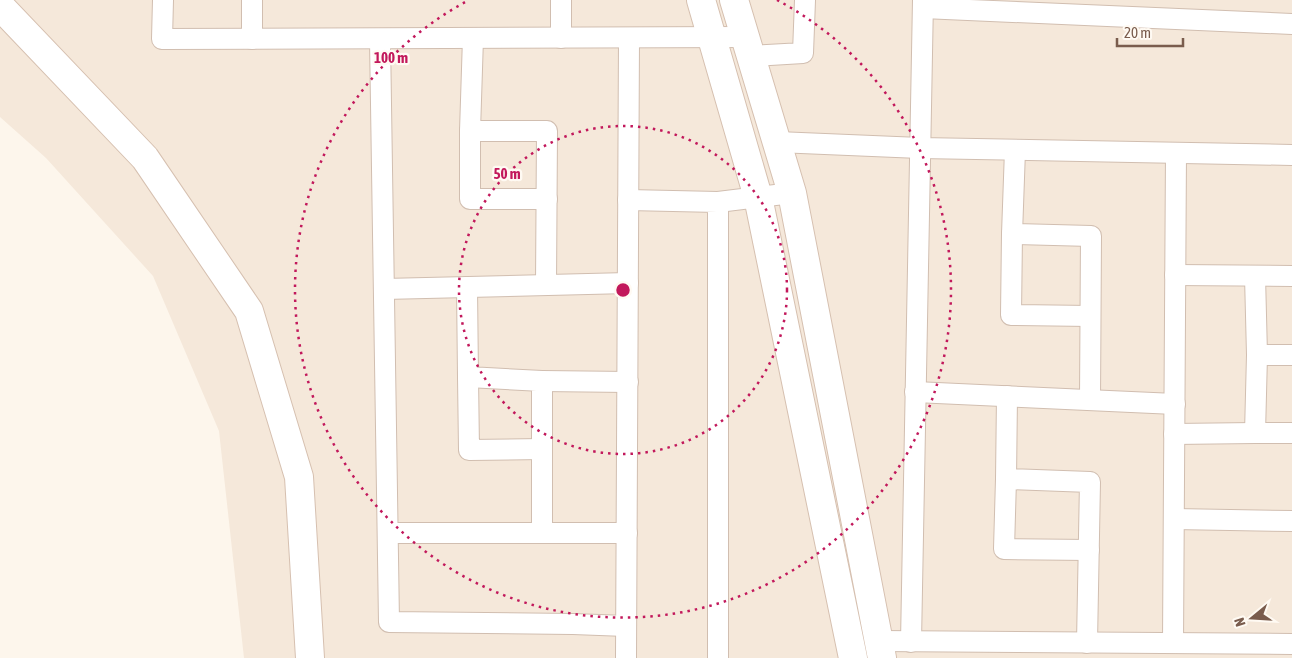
<svg xmlns="http://www.w3.org/2000/svg" width="1292" height="658" font-family="'Asap Condensed',sans-serif">
<style>
.residential{fill:#f5e8da}
.lines{fill:none;stroke-linecap:round;stroke-linejoin:round}
.street-casing{stroke:#d1beb0;stroke-width:22}
.secondary-casing{stroke:#d6c0b0;stroke-width:30}
.street{stroke:#fff;stroke-width:20}
.secondary{stroke:#fff;stroke-width:28}
.ring{fill:none;stroke:#c2185b;stroke-width:2.5;stroke-dasharray:2.5 5}
.centre{fill:#c2185b;stroke:#fffaf3;stroke-width:2.5}
.ring-label{font-size:15px;text-anchor:middle;font-weight:bold;fill:#c2185b;stroke:#fffaf3;stroke-width:4.5;stroke-linejoin:round;paint-order:stroke}
</style>
<rect width="100%" height="100%" fill="#fdf6ec"/>
<!-- residential -->
<polygon class="residential" points="0,0 1292,0 1292,658 244,658 219,431 153,276 46,158 0,117"/>
<g class="lines">
<!-- street casing -->
<g class="street-casing">
<g id="street">
<polyline points="163,0 162,39 745,37"/>
<polyline points="923,8 1292,24"/>
<polyline points="473,38 470,131 547,131 546,285"/>
<polyline points="561,38 561,0"/>
<polyline points="252,39 252,0"/>
<polyline points="380,39 389,622 573,624 626,626"/>
<polyline points="751,56 803,53 805,0"/>
<polyline points="470,131 470,199 547,199"/>
<polyline points="777,142 920,148 1292,155"/>
<polyline points="1015,150 1012,234 1091,236 1090,400"/>
<polyline points="628,200 718,202 718,658"/>
<polyline points="718,202 792,193"/>
<polyline points="1012,234 1011,315 1090,316"/>
<polyline points="1175,275 1292,276"/>
<polyline points="1255,276 1257,355 1292,355"/>
<polyline points="467,287 468,377 542,381 542,533"/>
<polyline points="384,289 628,283"/>
<polyline points="1257,355 1255,433 1292,433"/>
<polyline points="468,377 469,450 542,449"/>
<polyline points="542,381 628,382"/>
<polyline points="915,392 1175,404"/>
<polyline points="1007,396 1006,479 1090,482 1087,643"/>
<polyline points="1174,434 1255,433"/>
<polyline points="1006,479 1004,549 1089,550"/>
<polyline points="1174,519 1292,521"/>
<polyline points="388,533 627,533"/>
<polyline points="879,641 1292,644"/>
<polyline points="911,642 923,0"/>
<polyline points="1173,643 1176,153"/>
<polyline points="626,658 629,38"/>
</g>
</g>
<!-- secondary casing -->
<g class="secondary-casing">
<g id="secondary">
<polyline points="701,0 758,197 853,658"/>
<polyline points="734,0 792,193 882,658"/>
<polyline points="0,6 145,158 249,311 299,477 310,658"/>
</g>
</g>
<!-- street -->
<use href="#street" class="street"/>
<!-- secondary -->
<use href="#secondary" class="secondary"/>
</g>
<!-- distance rings -->
<g class="ring">
<circle cx="623" cy="290" r="164"/>
<path d="M777 0A328 328 0 1 1 469 0"/>
</g>
<circle cx="623" cy="290" r="8" class="centre"/>
<g class="ring-label">
<text x="391" y="63">100 m</text>
<text x="507" y="179">50 m</text>
</g>
<!-- north arrow -->
<g transform="translate(1252 618) rotate(252)" stroke="#fffaf3" stroke-width="4" paint-order="stroke">
<path d="M0-4L9 19L0 12L-9 19Z" fill="#7a5c4d"/>
<text y="-8" font-size="14" font-weight="bold" text-anchor="middle" fill="#7a5c4d">N</text>
</g>
<!-- scale -->
<path d="M1117 38v8h66v-8" fill="none" stroke="#7a5c4d" stroke-width="2.5"/>
<text x="1124" y="38" font-size="15" fill="#7a5c4d" stroke="#fffaf3" stroke-width="4" paint-order="stroke">20 m</text>
</svg>
